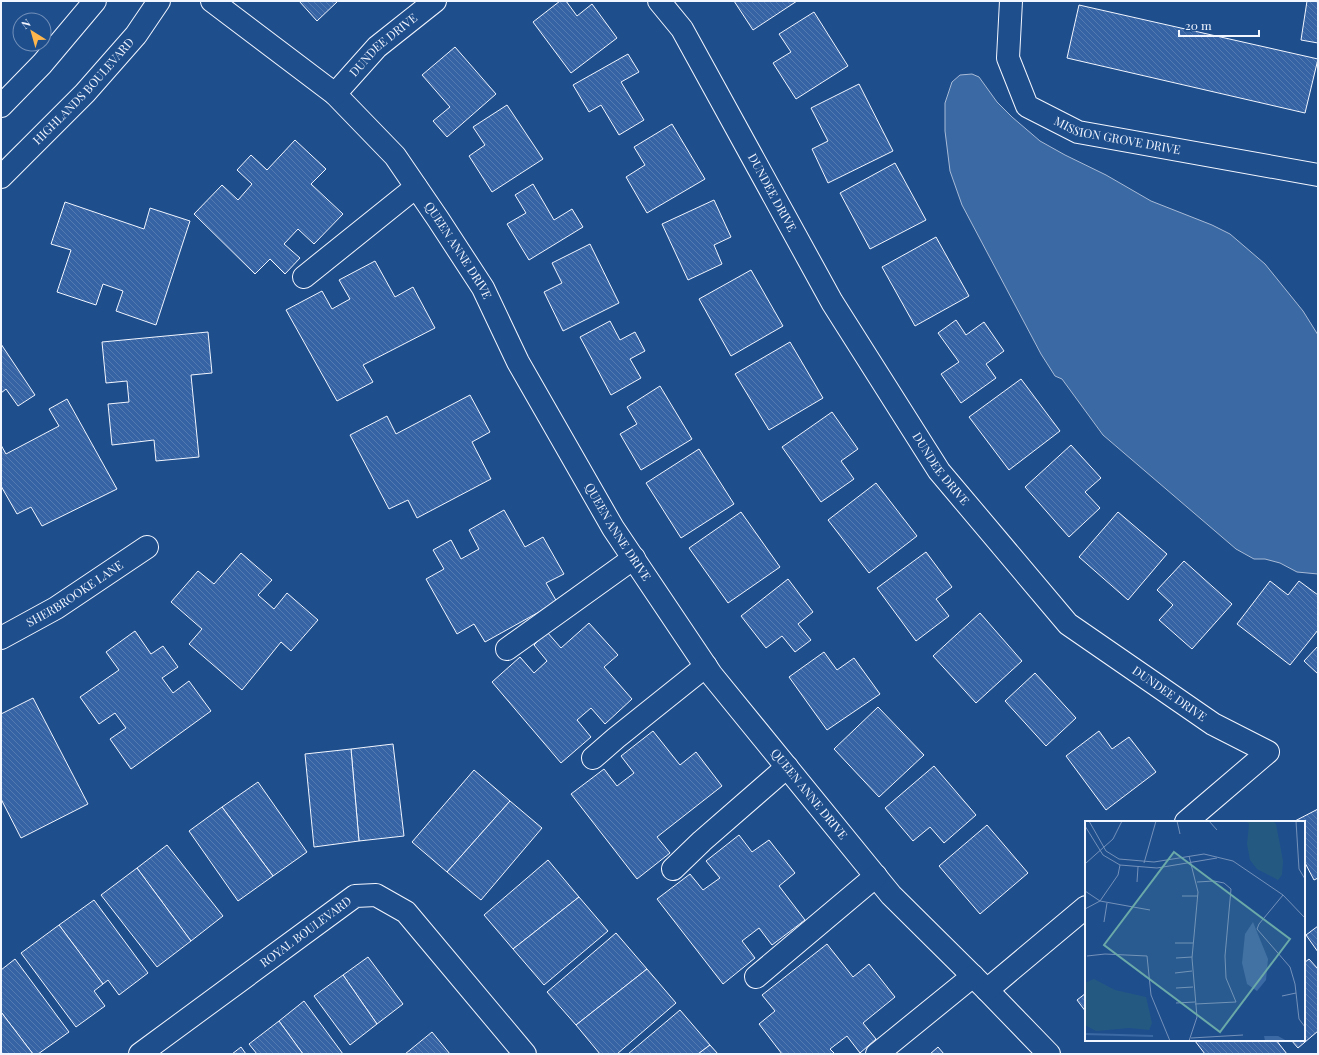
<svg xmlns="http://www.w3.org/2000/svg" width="1319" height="1055" font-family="'Playfair Display',serif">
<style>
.water{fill:#3b69a3;stroke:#a8bbd7}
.building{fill:url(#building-back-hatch);stroke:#f2f6ff}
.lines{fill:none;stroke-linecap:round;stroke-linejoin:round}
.minor-casing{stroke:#f2f6ff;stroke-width:24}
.minor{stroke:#1f4e8c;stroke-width:22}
.labels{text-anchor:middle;stroke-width:3;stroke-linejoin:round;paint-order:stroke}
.street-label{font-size:12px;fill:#f2f6ff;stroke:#1f4e8c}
.inset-river{fill:none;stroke:#3b69a3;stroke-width:2}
.inset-road{fill:none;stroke:#7391ba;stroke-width:1}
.view{fill:#6aa9a8;fill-opacity:0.15;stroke:#6aa9a8;stroke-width:2}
.inset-edge{fill:none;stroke:#f2f6ff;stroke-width:2}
</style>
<defs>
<pattern id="building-back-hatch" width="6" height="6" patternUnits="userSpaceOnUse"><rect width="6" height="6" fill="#3563a3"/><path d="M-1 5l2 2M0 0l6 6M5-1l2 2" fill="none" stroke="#537ab1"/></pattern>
</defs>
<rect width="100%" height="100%" fill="#1f4e8c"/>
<!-- water -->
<polygon class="water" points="972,74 979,77 997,102 1012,117 1040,141 1065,155 1106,175 1151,201 1212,225 1230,234 1265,264 1303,311 1318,335 1318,574 1297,572 1280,563 1265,559 1254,559 1236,549 1103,435 1062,379 1055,376 1041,354 962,205 950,171 945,131 945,103 952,82 960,75"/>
<!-- building -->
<g class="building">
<polygon points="299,1 338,1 317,21"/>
<polygon points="560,1 566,1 577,16 592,4 617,38 571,73 533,22"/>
<polygon points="734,1 797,1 753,30"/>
<polygon points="1307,1 1318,1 1318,43 1301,40"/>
<polygon points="1079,5 1318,59 1305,113 1067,58"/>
<polygon points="814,12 848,66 796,99 773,63 791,52 779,34"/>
<polygon points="455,47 496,94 447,137 433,121 450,107 422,75"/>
<polygon points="628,54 639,72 621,82 644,120 619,135 601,105 589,112 573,85"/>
<polygon points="859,84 893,151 828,183 812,149 828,141 811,108"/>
<polygon points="507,105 543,159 492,192 469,156 485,145 473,127"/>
<polygon points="672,124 705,179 647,213 626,177 645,165 634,147"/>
<polygon points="295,140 326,169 311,184 343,214 314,244 298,229 284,244 300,258 285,274 270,259 255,274 194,214 222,185 238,200 252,184 237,170 251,155 267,170"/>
<polygon points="895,163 926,220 870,249 840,193"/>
<polygon points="533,184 554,220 572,209 583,227 529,260 507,224 526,213 515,195"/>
<polygon points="714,200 731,237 714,245 722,264 688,280 662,224"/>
<polygon points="65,202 144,229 150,208 190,221 156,325 116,311 123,291 103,284 96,305 57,292 71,250 51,244"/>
<polygon points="936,237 969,296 915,326 882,267"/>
<polygon points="590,244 619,303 563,331 544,292 562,283 552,263"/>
<polygon points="375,261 395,297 413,287 435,328 363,365 373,382 337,401 286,310 322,291 332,309 350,299 339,280"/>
<polygon points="751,270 783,326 731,356 699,299"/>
<polygon points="956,320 966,335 984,322 1004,351 986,364 996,378 961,403 941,374 959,362 938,333"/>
<polygon points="610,321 620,340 635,332 645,351 630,359 641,378 611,395 580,337"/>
<polygon points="208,332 212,373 191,375 199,457 156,461 154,440 112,445 108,404 129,402 127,381 106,383 102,342"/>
<polygon points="790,342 823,398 769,430 735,374"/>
<polygon points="1,344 35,395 18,406 6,389 1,393"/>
<polygon points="1021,379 1060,431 1009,470 969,417"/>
<polygon points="660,386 692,439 641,470 620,434 637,424 627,407"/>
<polygon points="470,395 490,432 472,442 491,479 417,518 408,500 389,509 350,435 387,416 396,434"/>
<polygon points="67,399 117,489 42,526 31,507 17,514 1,486 1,445 6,454 59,426 49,409"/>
<polygon points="832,412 858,449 841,461 854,479 821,502 782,447"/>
<polygon points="1071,445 1101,478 1085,492 1100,508 1069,537 1025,487"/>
<polygon points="699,449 734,504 681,538 646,483"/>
<polygon points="876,483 917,536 869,573 828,520"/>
<polygon points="504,510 525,547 543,537 564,574 546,583 557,602 485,642 474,624 457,634 426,579 444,569 433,550 451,540 461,559 479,549 469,530"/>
<polygon points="741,512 780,567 728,603 689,548"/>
<polygon points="1118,512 1167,554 1128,600 1079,557"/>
<polygon points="926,552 952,587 936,599 949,616 916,641 877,588"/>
<polygon points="241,553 272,580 258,595 274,609 287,593 318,620 291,651 281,642 242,690 189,644 202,629 171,602 198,571 214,584"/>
<polygon points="1184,561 1232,604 1192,649 1159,620 1173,605 1157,590"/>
<polygon points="788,579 813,612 798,624 811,640 795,652 782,636 766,648 741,616"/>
<polygon points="1270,581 1288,595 1299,581 1318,595 1318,630 1290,665 1237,624"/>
<polygon points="980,613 1022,661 976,703 933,656"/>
<polygon points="589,623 618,655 604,667 632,699 605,724 591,708 577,720 591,737 561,763 492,682 520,657 534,673 547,661 534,645 547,632 561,648"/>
<polygon points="135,631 151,654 163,646 178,667 162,678 173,693 189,681 211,711 131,769 110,739 126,728 115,713 99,724 80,697 119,670 106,652"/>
<polygon points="1318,646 1318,674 1304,661"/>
<polygon points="824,652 837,670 854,658 880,694 827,730 789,677"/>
<polygon points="1035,673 1076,718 1046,746 1005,701"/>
<polygon points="33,698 88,804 21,838 1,799 1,714"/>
<polygon points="878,707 924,755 879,797 834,749"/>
<polygon points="653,731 680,765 696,752 722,786 657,837 670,853 637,879 571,794 604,769 617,786 634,773 621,756"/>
<polygon points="1099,731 1112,749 1129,737 1156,772 1106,810 1066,756"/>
<polygon points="393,744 404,836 359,841 351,749"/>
<polygon points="351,749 359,841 314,847 305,754"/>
<polygon points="934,766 976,815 944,843 930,827 913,841 885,808"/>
<polygon points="474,770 510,801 447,872 412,842"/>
<polygon points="258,782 307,852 273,876 222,807"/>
<polygon points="510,801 542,828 481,900 447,872"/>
<polygon points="222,807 273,876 238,901 189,831"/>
<polygon points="1318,809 1318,878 1314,880 1304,861 1304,822 1293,822"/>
<polygon points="987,825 1028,873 980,914 939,866"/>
<polygon points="739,835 752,852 769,840 795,873 779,886 805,920 772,945 759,928 742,941 755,958 723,984 657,899 690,874 703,890 720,878 706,861"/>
<polygon points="167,845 223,916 191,941 137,868"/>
<polygon points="548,860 579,897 513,949 484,915"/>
<polygon points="137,868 191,941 157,967 101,895"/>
<polygon points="579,897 608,931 544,985 513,949"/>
<polygon points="94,900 148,973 119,995 108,980 103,984 59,925"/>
<polygon points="59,925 103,984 94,991 105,1006 76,1027 21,953"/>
<polygon points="1318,926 1318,952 1306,935"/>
<polygon points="616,933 647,969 576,1025 547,992"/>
<polygon points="827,944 853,977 869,964 895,997 863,1023 876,1039 860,1053 847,1036 830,1049 835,1054 782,1054 759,1024 775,1011 762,995"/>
<polygon points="368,957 403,1004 377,1024 343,975"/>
<polygon points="15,959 69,1032 38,1054 33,1054 1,1012 1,970"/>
<polygon points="1309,959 1318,969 1318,1031 1298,1048 1291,1040 1304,1040 1304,963"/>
<polygon points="647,969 676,1003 617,1054 600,1054 576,1025"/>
<polygon points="343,975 377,1024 350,1045 314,996"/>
<polygon points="1086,993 1086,1012 1077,1000"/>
<polygon points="304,1001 343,1054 303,1054 279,1021"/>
<polygon points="680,1010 710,1045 698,1054 628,1054"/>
<polygon points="1,1012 33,1054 1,1054"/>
<polygon points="279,1021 303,1054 257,1054 249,1044"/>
<polygon points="432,1032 450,1054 405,1054"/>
<polygon points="1197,1040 1276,1040 1287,1054 1205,1054 1195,1041"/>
<polygon points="710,1045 718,1054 698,1054"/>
<polygon points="241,1047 246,1054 232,1054"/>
<polygon points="938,1047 944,1054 930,1054"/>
</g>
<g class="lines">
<!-- minor casing -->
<g class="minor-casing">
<g id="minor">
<path id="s1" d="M212 1 335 94 395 156 438 219 483 288 518 362 613 528 711 674 891 895 987 990 1049 1054"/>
<path id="s2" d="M659 1 682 29 832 302 939 471 1068 624 1213 724 1268 752 1186 822"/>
<path id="s3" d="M1011 1 1008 58 1027 106 1078 132 1318 175"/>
<path id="s4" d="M335 94 377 47 435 1"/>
<polyline points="1,106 42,64 95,1"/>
<path id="s5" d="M1 177 85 93 136 35 159 1"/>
<polyline points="304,277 416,187"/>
<path id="s6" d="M1 638 56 608 147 547"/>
<polyline points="507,649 634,558"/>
<polyline points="593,758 616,738 706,666"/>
<polyline points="673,869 702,841 787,767"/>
<polyline points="756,977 876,876"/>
<polyline points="987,990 1086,907"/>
<path id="s7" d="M140 1054 355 896 376 895 406 912 525 1054"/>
<polyline points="877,1054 973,976"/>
</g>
</g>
<!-- minor -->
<use href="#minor" class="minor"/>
</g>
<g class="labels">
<!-- street labels -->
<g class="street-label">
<text dy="4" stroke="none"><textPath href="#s4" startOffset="69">DUNDEE DRIVE</textPath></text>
<text dy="4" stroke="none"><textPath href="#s5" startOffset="119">HIGHLANDS BOULEVARD</textPath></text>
<text dy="4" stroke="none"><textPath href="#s3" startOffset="205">MISSION GROVE DRIVE</textPath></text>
<text dy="4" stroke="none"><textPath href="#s2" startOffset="223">DUNDEE DRIVE</textPath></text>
<text dy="4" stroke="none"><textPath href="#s1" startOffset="354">QUEEN ANNE DRIVE</textPath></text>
<text dy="4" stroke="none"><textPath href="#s2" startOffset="547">DUNDEE DRIVE</textPath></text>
<text dy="4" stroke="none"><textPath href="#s1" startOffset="678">QUEEN ANNE DRIVE</textPath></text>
<text dy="4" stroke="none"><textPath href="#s6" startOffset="86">SHERBROOKE LANE</textPath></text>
<text dy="4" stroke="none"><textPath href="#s2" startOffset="871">DUNDEE DRIVE</textPath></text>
<text dy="4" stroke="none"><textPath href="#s1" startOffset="1003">QUEEN ANNE DRIVE</textPath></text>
<text dy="4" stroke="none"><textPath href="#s7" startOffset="206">ROYAL BOULEVARD</textPath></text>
</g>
</g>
<!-- overview -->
<g transform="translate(1085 821)">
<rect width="220" height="220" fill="#1f4e8c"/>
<path d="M161 0H188L191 3 198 40 197 54 193 59 172 48 165 39 162 23 164 3ZM9 158 30 169 61 176 67 202 64 209 44 207 11 210 0 204V162Z" fill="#245a82"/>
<path d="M168 101 183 138 181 159 172 170 162 163 157 142 160 113ZM179 215H193L202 220H180Z" fill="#3b69a3"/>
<path class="inset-river" d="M0 213 68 215"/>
<path class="inset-road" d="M4 0 21 30 34 38 69 41 119 33 148 40 198 74 220 97M92 0 95 13M124 0 132 9M211 0 214 48 220 58M0 5 18 34 35 44 72 47 132 37M1 42 28 18 37 0M59 42 71 0M52 61 53 46M0 70 15 80 65 89M198 74 174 103 172 108 205 146 210 163 214 198 220 206M97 75H113M0 88 15 80 33 54 35 44M19 101 22 82M90 122H108M2 135 20 133 62 135 66 174 85 220M91 137 107 136M90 152 107 150M91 167 108 166M197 175 211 172M91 182 110 181M110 183 151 181 141 157 140 135 146 68 139 62 129 60 112 61M106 217 158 214M104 220 112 196 107 137 113 71 104 35"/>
<path class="view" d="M89 31 205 118 135 211 19 124Z"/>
<rect width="220" height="220" class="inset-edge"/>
</g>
<!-- border -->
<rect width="1319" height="1055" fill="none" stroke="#f2f6ff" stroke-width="4"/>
<!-- north arrow -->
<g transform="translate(32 32) rotate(323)"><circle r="19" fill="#1f4e8c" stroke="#7391ba"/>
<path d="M0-3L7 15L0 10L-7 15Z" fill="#ffb74d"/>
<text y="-6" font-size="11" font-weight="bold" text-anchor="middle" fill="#f2f6ff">N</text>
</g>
<!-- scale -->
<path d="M1179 30v6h80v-6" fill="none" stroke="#f2f6ff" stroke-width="2"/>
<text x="1185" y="30" font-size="12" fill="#f2f6ff" stroke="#1f4e8c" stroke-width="3" paint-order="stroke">20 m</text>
</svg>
